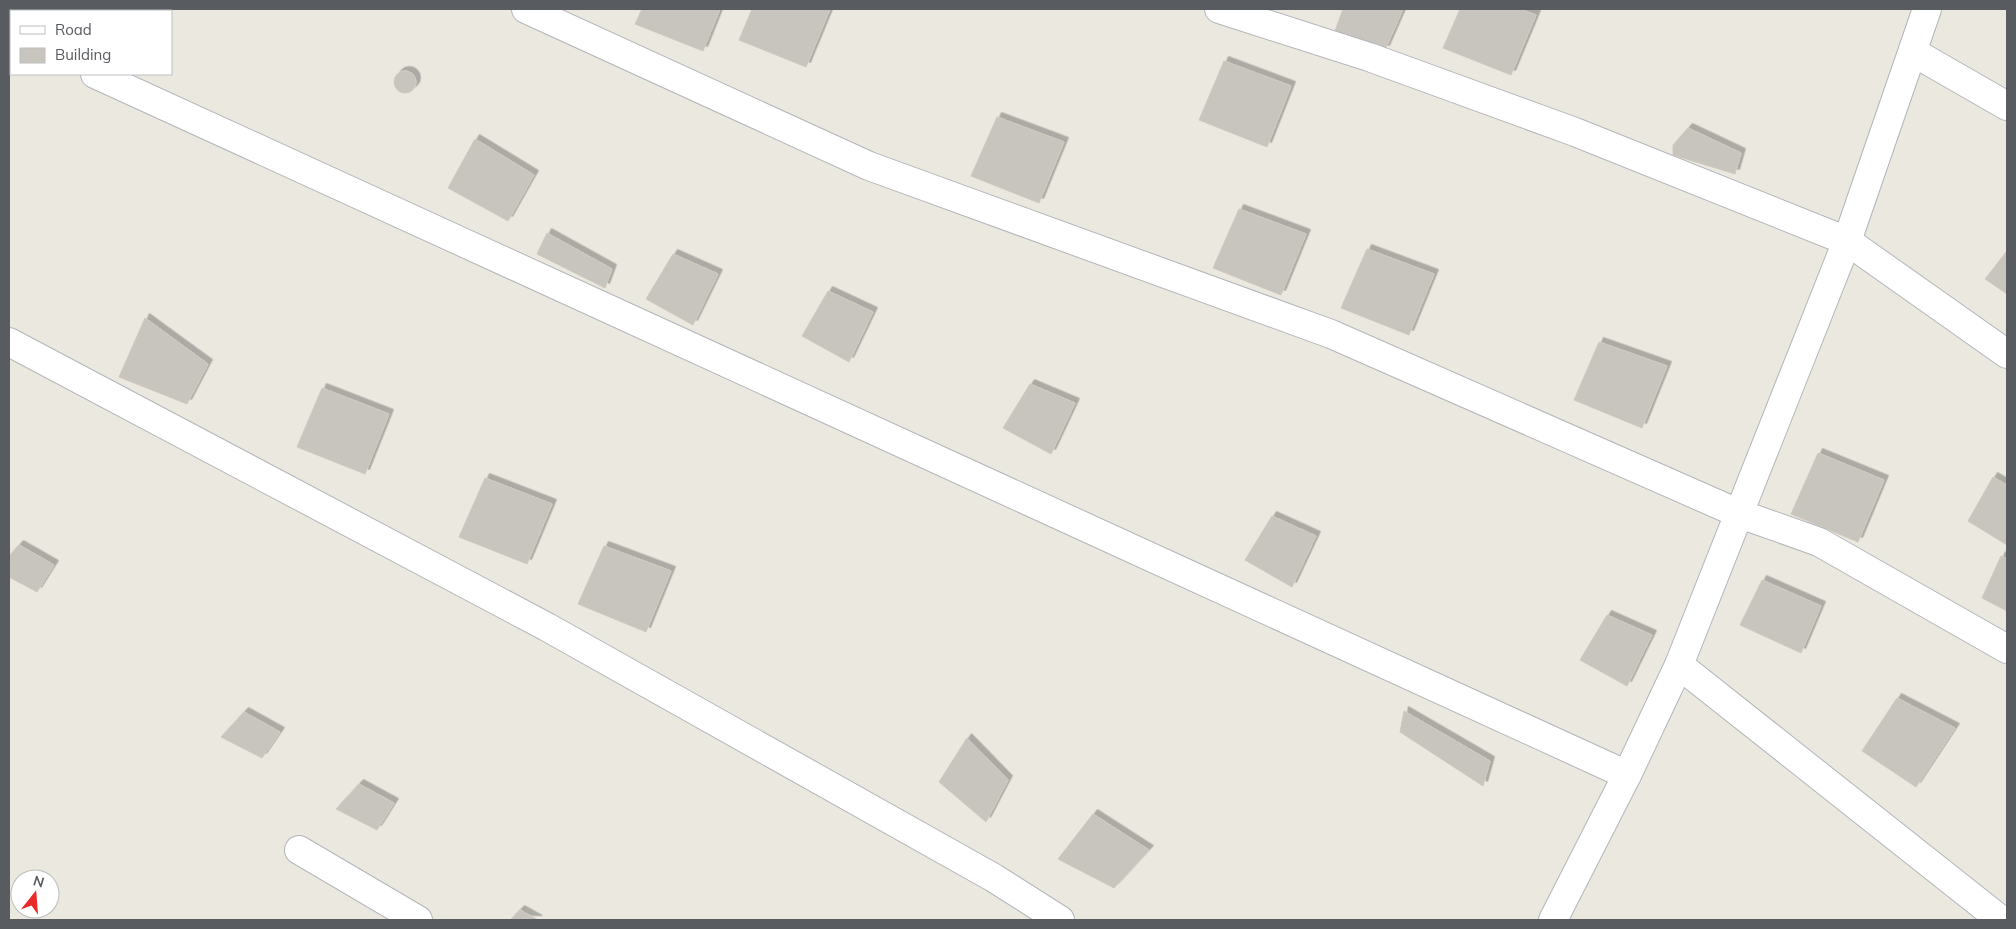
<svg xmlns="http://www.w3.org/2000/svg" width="2016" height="929" font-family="Mulish,sans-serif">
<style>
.building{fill:#c8c4be;stroke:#d0c9bd;filter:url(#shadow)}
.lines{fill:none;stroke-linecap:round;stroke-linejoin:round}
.minor-casing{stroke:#b2b6ba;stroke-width:30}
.minor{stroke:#fff;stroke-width:28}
</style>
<defs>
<filter id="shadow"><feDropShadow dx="4.5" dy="-4.5" stdDeviation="0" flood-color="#0004"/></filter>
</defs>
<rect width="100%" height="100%" fill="#ebe8df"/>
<!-- building -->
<g class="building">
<polygon points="26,9 61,9 60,11 32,11"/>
<polygon points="642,9 720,9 703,51 635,24"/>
<polygon points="752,9 830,9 806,67 739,40"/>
<polygon points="1343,9 1403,9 1385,50 1335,31"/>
<polygon points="1460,9 1520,9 1536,15 1511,75 1443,48"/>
<polygon points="1224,61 1291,86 1267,147 1199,120"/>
<circle cx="405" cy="82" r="11"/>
<polygon points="997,117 1064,142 1039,203 971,176"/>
<polygon points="1688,128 1741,153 1735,174 1673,155 1673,145"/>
<polygon points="475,139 534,175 508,221 448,188"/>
<polygon points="1239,209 1306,234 1281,295 1213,268"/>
<polygon points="547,233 612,269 605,288 537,254"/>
<polygon points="1367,249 1434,274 1409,335 1341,308"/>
<polygon points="2007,251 2007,294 1985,279"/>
<polygon points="673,254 718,274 693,325 646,299"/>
<polygon points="828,291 873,312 849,362 802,336"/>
<polygon points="145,318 208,364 187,404 119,377"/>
<polygon points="1599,342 1667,366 1642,428 1574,400"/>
<polygon points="1030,384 1075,403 1051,454 1003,428"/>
<polygon points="322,388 389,414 365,474 297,447"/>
<polygon points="1818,453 1884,480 1858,542 1791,514"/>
<polygon points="1993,477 2007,485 2007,545 1968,521"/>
<polygon points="485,478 552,504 527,564 459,537"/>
<polygon points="1272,516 1316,536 1292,587 1245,560"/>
<polygon points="19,545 54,565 37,592 9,577 9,556"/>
<polygon points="604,546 671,571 646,632 578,604"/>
<polygon points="2001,556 2007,559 2007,611 1982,598"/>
<polygon points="1762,580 1821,606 1801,653 1740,625"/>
<polygon points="1607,615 1652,635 1627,686 1580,660"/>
<polygon points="1897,698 1955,728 1916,787 1862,751"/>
<polygon points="1404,711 1490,761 1483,786 1400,732"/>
<polygon points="244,712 280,732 262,758 221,737"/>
<polygon points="967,738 1008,780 986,822 939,782"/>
<polygon points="359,784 394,803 377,830 336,809"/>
<polygon points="1093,814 1149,850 1114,888 1058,859"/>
<polygon points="520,910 538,920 510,920"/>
</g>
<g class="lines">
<!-- minor casing -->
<g class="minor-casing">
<g id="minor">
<polyline points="526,9 869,166 1331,334 1740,514 1819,542 2007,649"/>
<polyline points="1219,9 1369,57 1575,132 1847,241 2007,354"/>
<polyline points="9,34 11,35"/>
<polyline points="1913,52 2007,106"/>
<polyline points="95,74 1627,775"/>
<polyline points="9,342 547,627 994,878 1060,920"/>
<polyline points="1679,665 2001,920"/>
<polyline points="299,850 418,920"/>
<polyline points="1553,920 1627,775 1679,665 1847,241 1927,9"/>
</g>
</g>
<!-- minor -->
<use href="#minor" class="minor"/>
</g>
<!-- border -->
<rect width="2016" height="929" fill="none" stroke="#585c60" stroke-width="20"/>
<!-- legend -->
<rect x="10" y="10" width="162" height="65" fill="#ffffff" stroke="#bcbebf"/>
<rect x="20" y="26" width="25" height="8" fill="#ffffff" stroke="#bcbebf"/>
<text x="55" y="35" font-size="15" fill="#585c60">Road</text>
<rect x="20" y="48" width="25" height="15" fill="#c8c4be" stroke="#bcbebf"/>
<text x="55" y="60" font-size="15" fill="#585c60">Building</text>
<!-- north arrow -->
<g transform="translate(35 894) rotate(17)"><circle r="24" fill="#ffffff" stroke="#bcbebf"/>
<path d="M0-4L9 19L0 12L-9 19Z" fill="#e92928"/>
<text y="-8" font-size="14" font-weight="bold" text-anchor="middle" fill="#585c60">N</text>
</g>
</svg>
